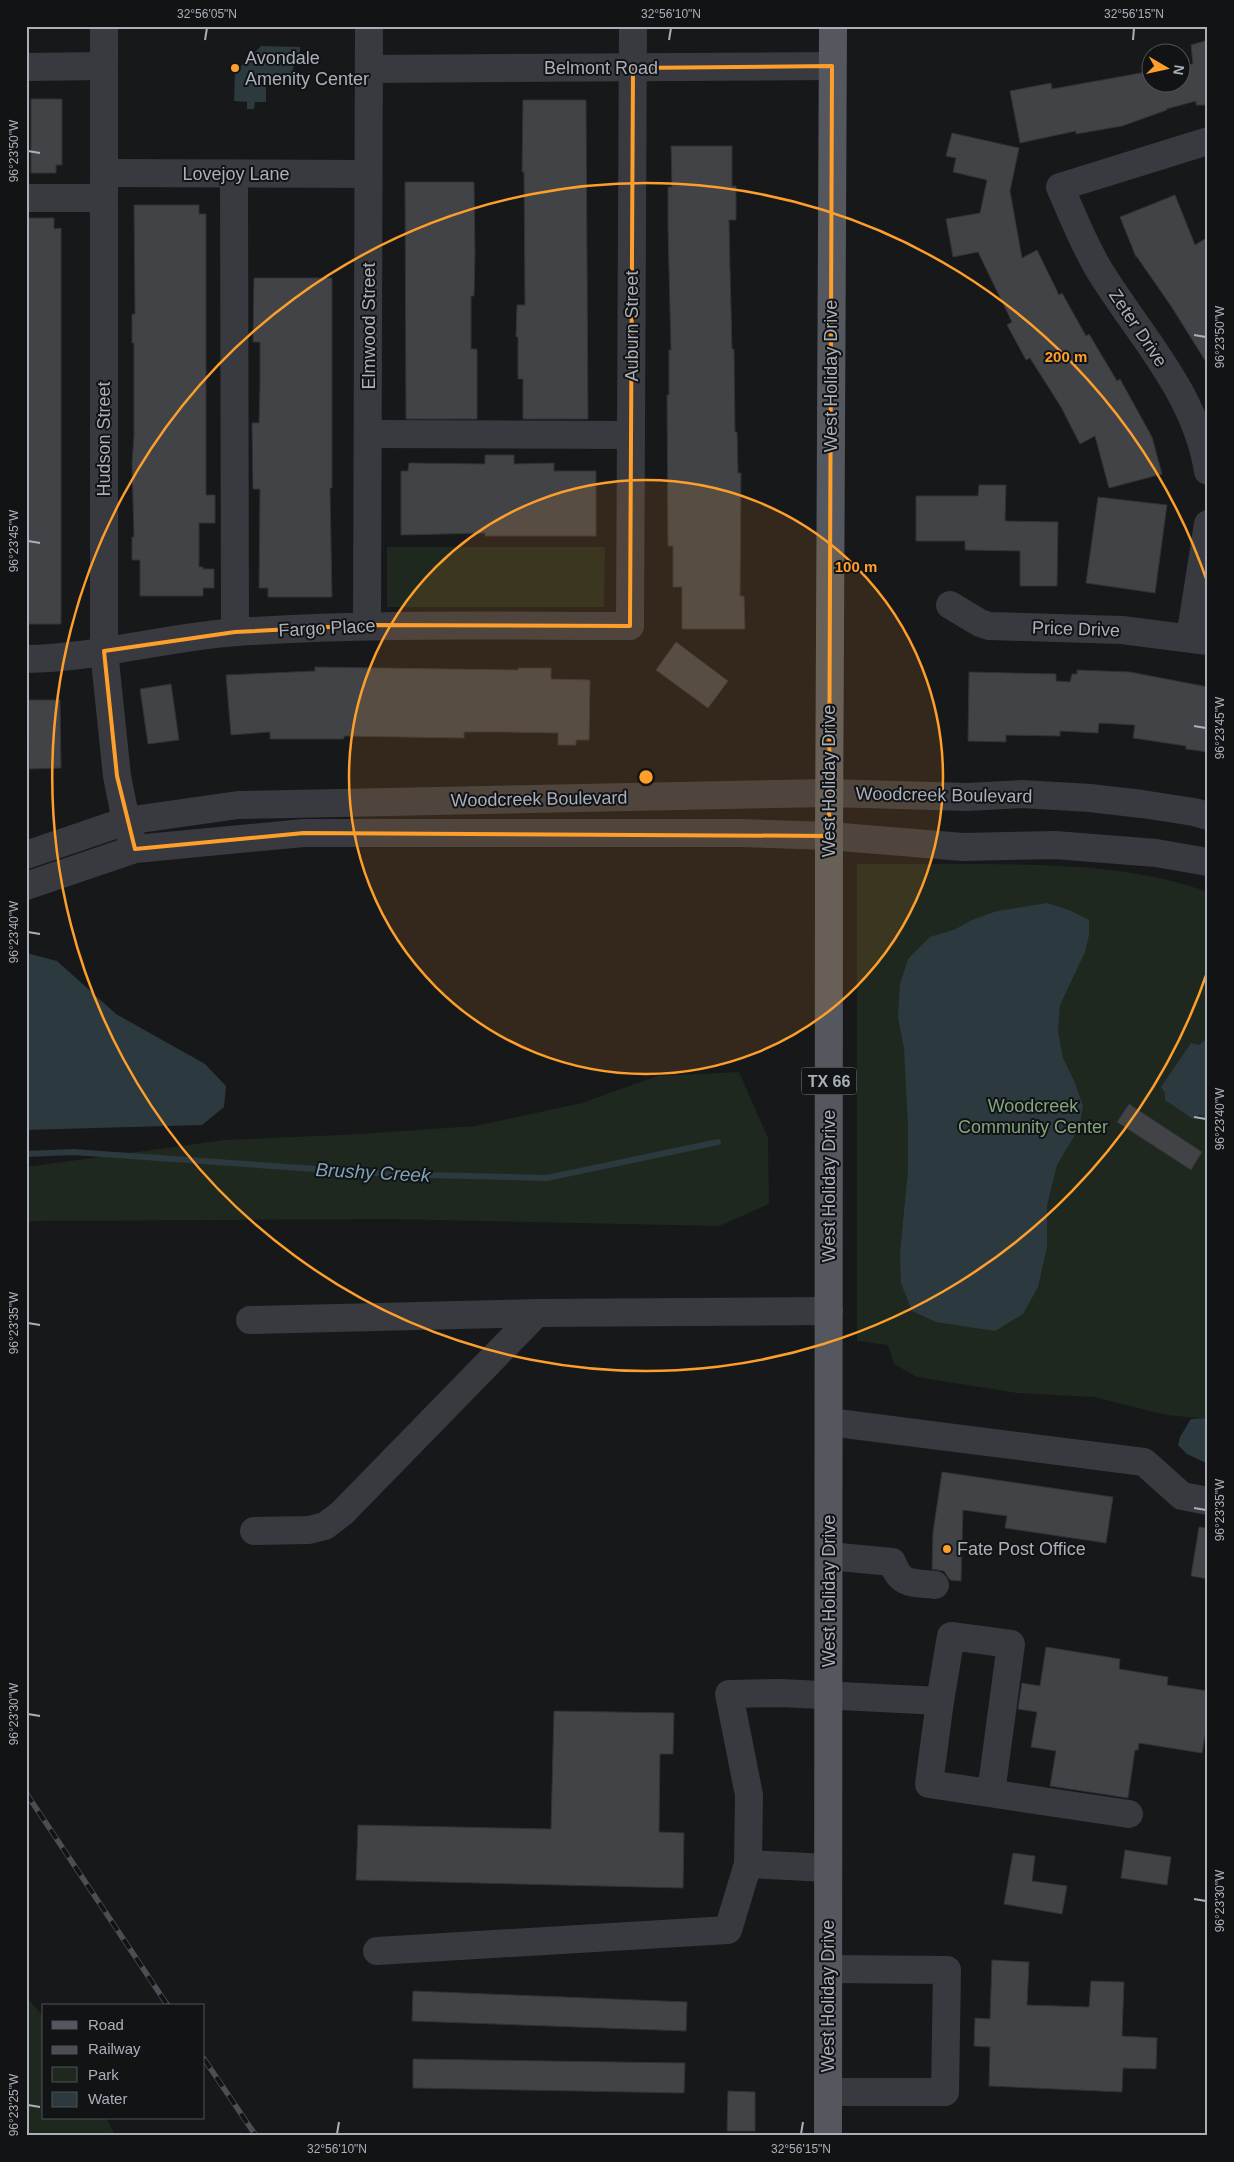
<svg xmlns="http://www.w3.org/2000/svg" width="1234" height="2162" font-family="Arial,sans-serif">
<style>
.green{fill:#1f281f}
.water{fill:#2c393f}
.lines{fill:none;stroke-linecap:round;stroke-linejoin:round}
.stream{stroke:#2c393f;stroke-width:6}
.building{fill:#414347;stroke:#313236}
.minor{stroke:#383a3f;stroke-width:28}
.major{stroke:#54575e;stroke-width:28}
.rail-casing{stroke:#4b4e54;stroke-width:5.5}
.rail{stroke:#121315;stroke-width:4;stroke-dasharray:11;stroke-linecap:butt}
.marked{fill:none;stroke:#fe9f2c;stroke-width:4;stroke-linejoin:round}
.ticks{fill:none;stroke:#a9b0ba;stroke-width:2}
.ring{fill:none;stroke:#fe9f2c;stroke-width:2.5}
.poi-dot{fill:#fe9f2c;stroke:#121315;stroke-width:2}
.labels{text-anchor:middle;stroke-width:4;stroke-linejoin:round;paint-order:stroke}
.shield{fill:#121315;stroke:#7c8188;stroke-width:1}
.shield-label{font-size:16px;font-weight:bold;fill:#a9b0ba}
.poi-label{font-size:18px;fill:#a9b0ba;stroke:#121315;text-anchor:start}
.street-label{font-size:18px;fill:#a9b0ba;stroke:#121315}
.park-label{font-size:18px;fill:#81a67f;stroke:#121315}
.water-label{font-size:19px;font-style:italic;fill:#7ea3b7;stroke:#121315}
.centre{fill:#fe9f2c;stroke:#121315;stroke-width:2.5}
.ring-label{font-size:15px;text-anchor:middle;font-weight:bold;fill:#fe9f2c;stroke:#121315;stroke-width:4;stroke-linejoin:round;paint-order:stroke}
.neatline{fill:none;stroke:#a9b0ba;stroke-width:2}
.ticks-label{font-size:12px;text-anchor:middle;fill:#a9b0ba}
</style>
<rect width="100%" height="100%" fill="#17181a"/>
<!-- green -->
<g class="green">
<polygon points="387,547 605,547 604,607 387,607"/>
<path d="M857 864C900 864 943 864 986 864 1061 865 1136 866 1208 892V1419L1166 1415 1094 1397 1017 1393 917 1377 894 1364 888 1345 857 1341Z"/>
<polygon points="739,1072 768,1138 769,1204 719,1226 392,1219 26,1221 26,1167 225,1140 363,1134 475,1126 582,1103 657,1076"/>
<polygon points="26,1996 44,2018 44,2118 106,2118 116,2136 26,2136"/>
</g>
<!-- water -->
<g class="water">
<polygon points="261,46 300,47 300,53 294,53 293,75 275,74 266,83 266,102 255,102 254,109 247,109 247,102 234,101 235,72"/>
<polygon points="1047,903 1069,910 1089,920 1089,935 1085,952 1060,1005 1058,1031 1063,1058 1075,1083 1083,1106 1079,1128 1057,1165 1047,1205 1047,1247 1038,1287 1023,1314 995,1331 936,1322 912,1311 901,1283 900,1253 908,1171 908,1127 904,1048 898,1018 900,984 908,959 930,937 956,929 972,920 997,911"/>
<polygon points="26,953 57,961 116,1014 205,1064 226,1086 224,1107 202,1125 26,1130"/>
<polygon points="1205,1040 1208,1042 1208,1114 1206,1117 1199,1115 1193,1119 1165,1100 1165,1093 1161,1087 1191,1043 1199,1045"/>
<polygon points="1208,1418 1208,1464 1187,1454 1178,1445 1180,1437 1191,1419"/>
</g>
<g class="lines">
<!-- stream -->
<polyline class="stream" points="26,1154 73,1152 388,1174 547,1178 718,1142"/>
</g>
<!-- building -->
<g class="building">
<polygon points="1208,40 1208,105 1196,105 1196,101 1166,109 1167,110 1122,126 1076,134 1076,131 1020,143 1010,91 1051,83 1052,89 1152,71 1152,82 1182,82 1182,66 1193,64 1191,45"/>
<polygon points="31,99 62,99 62,165 56,165 56,173 31,173"/>
<polygon points="523,100 586,100 588,419 523,419 523,379 518,379 518,337 516,337 517,305 525,305 524,172 522,172"/>
<polygon points="952,133 1019,148 1010,191 1022,258 1037,250 1059,295 1062,293 1086,336 1089,334 1117,381 1120,379 1152,437 1162,474 1109,488 1095,436 1080,444 1061,407 1030,358 1026,360 1007,325 1012,322 978,252 953,257 946,219 980,213 987,180 953,172 956,158 946,156"/>
<polygon points="671,146 732,146 732,186 736,186 736,220 729,220 730,269 732,349 734,349 735,432 737,432 738,473 741,473 740,596 744,596 745,629 682,629 682,587 673,587 673,546 668,546 667,395 669,395 669,350 671,350 668,228 668,187 672,187"/>
<polygon points="405,182 474,182 475,255 474,296 471,296 471,349 477,349 477,419 406,419"/>
<polygon points="1175,195 1195,245 1208,237 1208,365 1171,306 1137,257 1136,257 1120,217"/>
<polygon points="134,205 199,205 199,214 206,214 206,495 215,495 215,523 199,523 199,567 203,567 203,569 214,569 214,588 203,588 203,596 140,596 140,560 132,560 132,537 134,537 132,464 134,436 134,343 132,343 132,314 135,314"/>
<polygon points="26,218 54,218 54,229 61,228 61,624 26,624"/>
<polygon points="254,278 332,278 332,488 330,488 332,597 268,597 268,588 259,588 260,489 253,489 252,423 259,423 260,387 260,342 253,342"/>
<polygon points="485,455 514,455 514,464 554,463 554,471 596,471 596,536 485,536 485,533 401,535 401,471 408,471 409,463 485,464"/>
<polygon points="979,485 1006,485 1005,521 1058,522 1057,586 1020,586 1020,551 965,550 965,541 916,541 916,496 978,496"/>
<polygon points="1098,497 1167,505 1155,593 1086,583"/>
<polygon points="676,642 728,681 708,708 656,670"/>
<polygon points="315,667 518,670 518,668 551,668 551,679 590,680 589,740 576,740 576,745 558,745 558,733 505,732 464,732 464,738 344,736 344,739 270,739 270,732 231,735 226,675 315,671"/>
<polygon points="1077,670 1130,672 1208,687 1208,752 1186,749 1186,746 1133,738 1135,725 1099,723 1098,733 1060,731 1060,736 1006,735 1006,742 968,741 969,672 1056,674 1056,681 1070,682 1072,674 1077,674"/>
<polygon points="171,684 179,740 148,744 140,689"/>
<polygon points="28,700 60,700 61,768 29,769"/>
<polygon points="1129,1104 1202,1152 1191,1170 1117,1122"/>
<polygon points="942,1472 1113,1497 1106,1543 1005,1528 1007,1516 963,1510 961,1581 950,1580 944,1571 932,1569 933,1532"/>
<polygon points="1199,1527 1208,1528 1208,1579 1191,1576"/>
<polygon points="1046,1647 1120,1659 1119,1669 1168,1677 1167,1685 1208,1691 1208,1718 1202,1753 1139,1743 1138,1750 1135,1750 1128,1798 1050,1786 1056,1751 1031,1747 1037,1712 1018,1709 1022,1683 1040,1686"/>
<polygon points="554,1711 674,1713 673,1754 660,1754 659,1832 684,1833 683,1888 356,1880 358,1825 551,1829"/>
<polygon points="1125,1850 1171,1857 1167,1885 1121,1878"/>
<polygon points="1013,1853 1035,1856 1032,1881 1067,1886 1062,1914 1004,1904"/>
<polygon points="992,1960 1029,1962 1027,2005 1089,2007 1091,1981 1124,1982 1122,2036 1157,2038 1156,2069 1123,2068 1122,2092 989,2086 990,2047 974,2046 975,2018 990,2019"/>
<polygon points="413,1991 687,2002 686,2031 412,2021"/>
<polygon points="413,2059 685,2063 684,2093 413,2088"/>
<polygon points="728,2091 755,2092 755,2131 727,2131"/>
</g>
<g class="lines">
<!-- minor -->
<g class="minor">
<polyline points="104,26 104,651 117,776 126,821 131,837"/>
<polyline points="26,67 104,66"/>
<polyline points="369,69 832,66"/>
<path d="M1208 141 1060 187C1073 216 1084 246 1101 273 1141 337 1196 394 1208 471"/>
<polyline points="104,173 368,174"/>
<polyline points="234,174 235,632"/>
<polyline points="26,198 104,198"/>
<polyline points="369,434 631,435"/>
<polyline points="950,605 980,623 989,626 1122,630 1208,641"/>
<polyline points="367,625 369,26"/>
<polyline points="1190,638 1208,524"/>
<path d="M26 659C97 658 166 637 237 632 368 623 499 626 630 626L633 26"/>
<polyline points="26,855 126,821 238,805 829,793 967,797 1022,794 1090,798 1142,804 1194,812 1208,816"/>
<polyline points="26,886 135,849 304,833 742,833 829,836 963,847 1055,845 1156,853 1208,862"/>
<polyline points="250,1320 537,1313 829,1311"/>
<polyline points="829,1422 1144,1462 1182,1496 1208,1501"/>
<polyline points="254,1531 309,1530 325,1526 342,1513 537,1313"/>
<path d="M829 1556 892 1562C901 1586 911 1582 935 1585"/>
<polyline points="940,1701 951,1636 1011,1644 991,1793"/>
<polyline points="828,1868 748,1864 749,1795 729,1694 781,1693 940,1701 929,1784 1129,1814"/>
<polyline points="377,1951 728,1930 748,1864"/>
<polyline points="828,2092 945,2092 947,1970 828,1969"/>
</g>
<!-- major -->
<polyline class="major" points="828,2136 829,836 833,26"/>
<!-- rail casing -->
<g class="rail-casing">
<g id="rail">
<polyline points="26,1793 168,2006"/>
<polyline points="204,2059 256,2136"/>
</g>
</g>
<!-- rail -->
<use href="#rail" class="rail"/>
</g>
<!-- marked area -->
<path class="marked" d="M832 66 829 836 304 833 135 849 117 776 104 651 235 632 367 625 630 626 633 68Z"/>
<!-- ticks -->
<path class="ticks" d="M205 40 207 28M669 40 671 28M1133 40 1134 28M28 151 40 153M1194 335 1206 337M28 541 40 543M1194 726 1206 728M28 932 40 934M1194 1117 1206 1119M28 1323 40 1325M1194 1508 1206 1510M28 1714 40 1716M1194 1899 1206 1901M28 2105 40 2107M337 2134 339 2122M801 2134 803 2122"/>
<!-- distance rings -->
<circle cx="646" cy="777" r="297" fill="#fe9f2c" fill-opacity=".12"/>
<g class="ring">
<circle cx="646" cy="777" r="297"/>
<path d="M1208 970A594 594 0 1 1 1208 584"/>
</g>
<!-- markers -->
<g class="poi-dot">
<circle cx="235" cy="68" r="5"/>
<circle cx="947" cy="1549" r="5"/>
</g>
<g class="labels">
<!-- shield labels -->
<rect class="shield" x="801.5" y="1067.5" width="55" height="27" rx="4"/>
<g class="shield-label">
<text x="829" y="1087">TX 66</text>
</g>
<!-- poi labels -->
<g class="poi-label">
<text x="245" y="64">Avondale<tspan x="245" dy="21">Amenity Center</tspan></text>
<text x="957" y="1555">Fate Post Office</text>
</g>
<!-- street labels -->
<g class="street-label">
<text x="601" y="74">Belmont Road</text>
<text x="236" y="180">Lovejoy Lane</text>
<text transform="translate(369 326) rotate(-90)" y="6">Elmwood Street</text>
<text transform="translate(632 326) rotate(-90)" y="6">Auburn Street</text>
<text transform="translate(1138 328) rotate(56)" y="6">Zeter Drive</text>
<text transform="translate(831 376) rotate(-90)" y="6">West Holiday Drive</text>
<text transform="translate(104 439) rotate(-90)" y="6">Hudson Street</text>
<text transform="translate(327 628) rotate(-3)" y="6">Fargo Place</text>
<text transform="translate(1076 629) rotate(2)" y="6">Price Drive</text>
<text transform="translate(829 781) rotate(-90)" y="6">West Holiday Drive</text>
<text transform="translate(944 795) rotate(1)" y="6">Woodcreek Boulevard</text>
<text transform="translate(539 799) rotate(-1)" y="6">Woodcreek Boulevard</text>
<text transform="translate(829 1186) rotate(-90)" y="6">West Holiday Drive</text>
<text transform="translate(829 1591) rotate(-90)" y="6">West Holiday Drive</text>
<text transform="translate(828 1996) rotate(-90)" y="6">West Holiday Drive</text>
</g>
<!-- park labels -->
<g class="park-label">
<text x="1033" y="1112">Woodcreek<tspan x="1033" dy="21">Community Center</tspan></text>
</g>
<!-- water labels -->
<g class="water-label">
<text transform="translate(373 1172) rotate(3)" y="7">Brushy Creek</text>
</g>
</g>
<circle cx="646" cy="777" r="8" class="centre"/>
<g class="ring-label">
<text x="1066" y="362">200 m</text>
<text x="856" y="572">100 m</text>
</g>
<!-- border -->
<rect width="1234" height="2162" fill="none" stroke="#121315" stroke-width="55"/>
<!-- legend -->
<rect x="42" y="2004" width="162" height="115" fill="#121315" stroke="#4e5257"/>
<rect x="52" y="2021" width="25" height="8" fill="#54575e" stroke="#4e5257"/>
<text x="88" y="2030" font-size="15" fill="#a9b0ba">Road</text>
<rect x="52" y="2046" width="25" height="8" fill="#4b4e54" stroke="#4e5257"/>
<text x="88" y="2054" font-size="15" fill="#a9b0ba">Railway</text>
<rect x="52" y="2067" width="25" height="15" fill="#1f281f" stroke="#4e5257"/>
<text x="88" y="2080" font-size="15" fill="#a9b0ba">Park</text>
<rect x="52" y="2092" width="25" height="15" fill="#2c393f" stroke="#4e5257"/>
<text x="88" y="2104" font-size="15" fill="#a9b0ba">Water</text>
<!-- north arrow -->
<g transform="translate(1166 68) rotate(99)"><circle r="24" fill="#121315" stroke="#4e5257"/>
<path d="M0-4L9 19L0 12L-9 19Z" fill="#fe9f2c"/>
<text y="-8" font-size="14" font-weight="bold" text-anchor="middle" fill="#a9b0ba">N</text>
</g>
<rect x="28" y="28" width="1178" height="2106" class="neatline"/>
<g class="ticks-label">
<text x="207" y="18">32°56'05"N</text>
<text x="671" y="18">32°56'10"N</text>
<text x="1134" y="18">32°56'15"N</text>
<text transform="translate(14 151) rotate(-90)" y="4">96°23'50"W</text>
<text transform="translate(1220 337) rotate(-90)" y="4">96°23'50"W</text>
<text transform="translate(14 541) rotate(-90)" y="4">96°23'45"W</text>
<text transform="translate(1220 728) rotate(-90)" y="4">96°23'45"W</text>
<text transform="translate(14 932) rotate(-90)" y="4">96°23'40"W</text>
<text transform="translate(1220 1119) rotate(-90)" y="4">96°23'40"W</text>
<text transform="translate(14 1323) rotate(-90)" y="4">96°23'35"W</text>
<text transform="translate(1220 1510) rotate(-90)" y="4">96°23'35"W</text>
<text transform="translate(14 1714) rotate(-90)" y="4">96°23'30"W</text>
<text transform="translate(1220 1901) rotate(-90)" y="4">96°23'30"W</text>
<text transform="translate(14 2105) rotate(-90)" y="4">96°23'25"W</text>
<text x="337" y="2153">32°56'10"N</text>
<text x="801" y="2153">32°56'15"N</text>
</g>
</svg>
